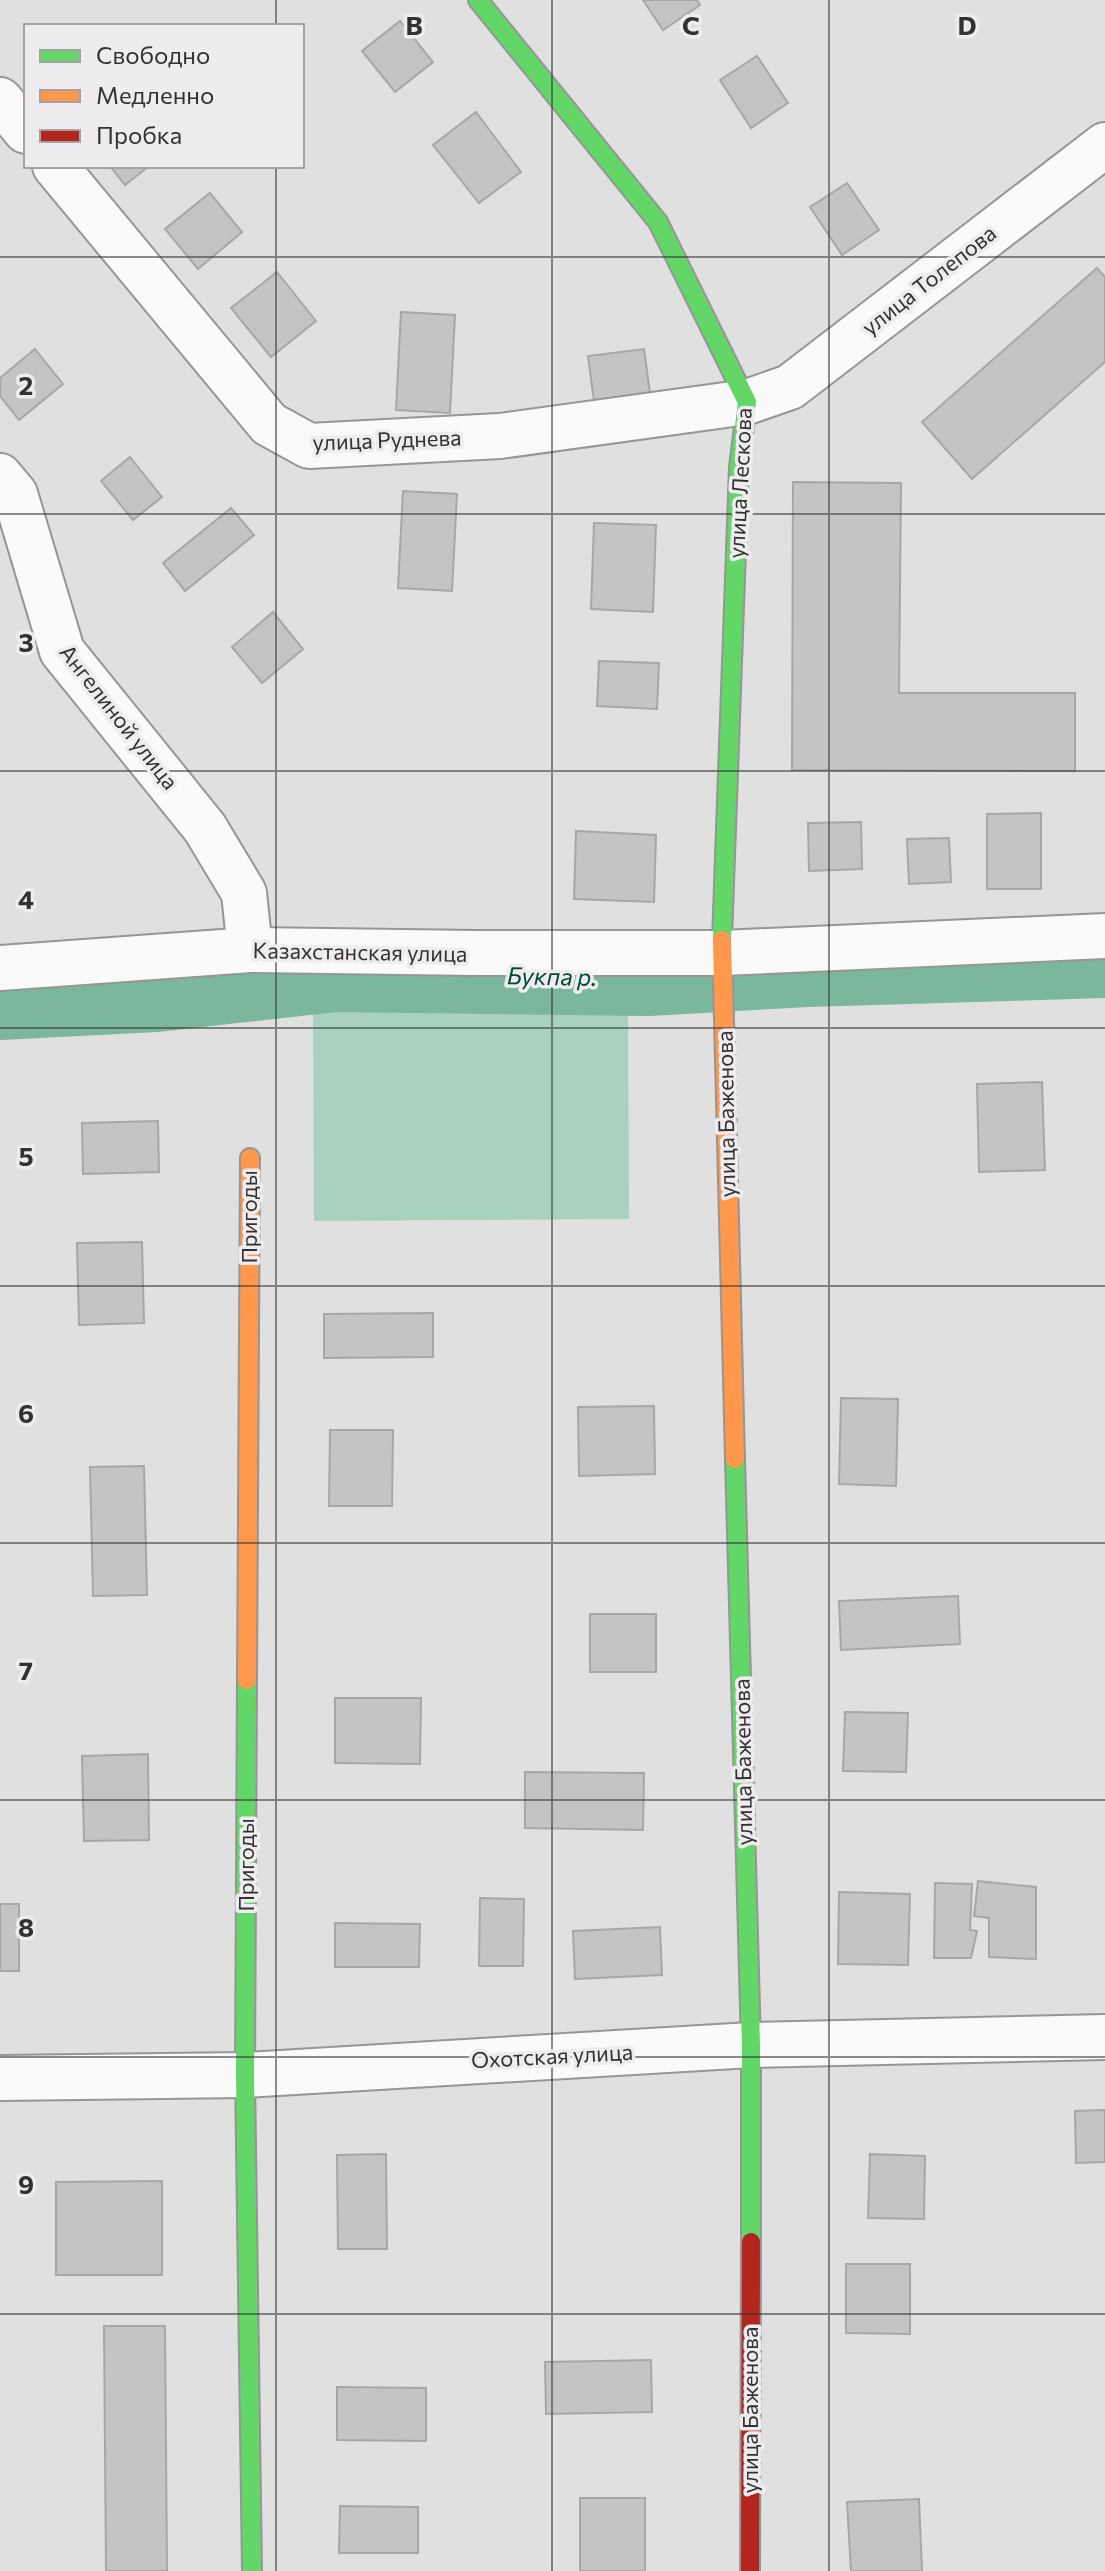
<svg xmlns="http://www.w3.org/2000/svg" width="1105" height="2571" font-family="Commissioner,sans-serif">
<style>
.green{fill:#a8d1be}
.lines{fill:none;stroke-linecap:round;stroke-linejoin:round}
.river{stroke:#7ab79d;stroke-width:76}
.building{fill:#c5c4c5;stroke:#a8a7a8;stroke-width:2}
.street-casing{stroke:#969696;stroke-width:48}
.fast-casing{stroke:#969696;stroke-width:22}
.slow-casing{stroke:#969696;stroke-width:22}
.jam-casing{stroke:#969696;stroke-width:22}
.street{stroke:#fafafa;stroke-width:44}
.fast{stroke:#63d668;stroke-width:18}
.slow{stroke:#ff974d;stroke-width:18}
.jam{stroke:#b3261e;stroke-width:18}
.grid{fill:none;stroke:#333233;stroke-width:2;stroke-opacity:0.55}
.labels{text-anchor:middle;stroke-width:7;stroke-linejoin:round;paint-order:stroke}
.street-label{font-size:22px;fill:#333233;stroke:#efecef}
.water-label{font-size:24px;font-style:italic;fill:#004c34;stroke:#efecef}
.grid-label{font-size:26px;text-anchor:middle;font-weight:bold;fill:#333233;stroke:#efecef;stroke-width:7;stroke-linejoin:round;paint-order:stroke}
</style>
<rect width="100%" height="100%" fill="#e1e0e1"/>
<!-- green -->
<polygon class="green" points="628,1006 629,1219 314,1221 313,1008"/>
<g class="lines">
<!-- river -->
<polyline class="river" points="0,1002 156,994 335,974 648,978 807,969 1105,960"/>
</g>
<!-- building -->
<g class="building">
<polygon points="643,0 697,0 700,5 663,30"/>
<polygon points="400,21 433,62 395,92 362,51"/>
<polygon points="757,56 788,103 751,128 720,80"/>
<polygon points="476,112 521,172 479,203 433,145"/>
<polygon points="110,166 149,166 125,185"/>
<polygon points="847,183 879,230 842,255 810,207"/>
<polygon points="210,193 242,232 198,269 165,229"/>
<polygon points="1097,268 1105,277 1105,362 972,479 922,422"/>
<polygon points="277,272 316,321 271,357 231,308"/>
<polygon points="401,312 455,315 450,413 396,410"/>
<polygon points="35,349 63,384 19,420 0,396 0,378"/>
<polygon points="644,349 650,393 594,401 588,356"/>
<polygon points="130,457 162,497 133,520 101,481"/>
<polygon points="793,482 901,483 899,693 1075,693 1075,771 792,770"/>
<polygon points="403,491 457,494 452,591 398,588"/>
<polygon points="231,508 254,535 185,591 163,563"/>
<polygon points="594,523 656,525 653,612 591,609"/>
<polygon points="273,612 303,649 262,683 232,647"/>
<polygon points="599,661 659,663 657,709 597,706"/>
<polygon points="1041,813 1041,889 987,889 987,814"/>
<polygon points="861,822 862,869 809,871 808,823"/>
<polygon points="576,831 656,835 654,902 574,899"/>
<polygon points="949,838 951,882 909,884 907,839"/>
<polygon points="1042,1082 1045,1170 979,1172 977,1084"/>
<polygon points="158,1121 159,1172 83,1174 82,1123"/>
<polygon points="142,1242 144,1323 79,1325 77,1243"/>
<polygon points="433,1313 433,1357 324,1358 324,1314"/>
<polygon points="841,1398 898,1399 896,1486 839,1484"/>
<polygon points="654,1406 655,1474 579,1476 578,1407"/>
<polygon points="330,1430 393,1430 392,1506 329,1506"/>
<polygon points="144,1466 147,1595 93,1596 90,1467"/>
<polygon points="958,1596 960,1644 841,1650 839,1601"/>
<rect x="590" y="1614" width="66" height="58"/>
<polygon points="335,1698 421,1698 420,1764 335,1763"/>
<polygon points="845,1712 908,1713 906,1772 843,1771"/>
<polygon points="148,1754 149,1840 84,1841 82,1756"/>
<polygon points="525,1772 644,1773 643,1830 525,1828"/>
<polygon points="978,1881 1036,1887 1036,1959 989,1957 989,1918 974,1916"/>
<polygon points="935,1883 972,1884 970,1930 977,1931 971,1958 934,1958"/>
<polygon points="839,1892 910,1894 908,1965 838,1964"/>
<polygon points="480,1898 524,1899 523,1966 479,1966"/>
<rect x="0" y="1904" width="19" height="67"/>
<polygon points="335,1923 420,1924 419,1967 335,1967"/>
<polygon points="660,1927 662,1975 575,1979 573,1931"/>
<polygon points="1105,2110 1105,2162 1076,2163 1075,2111"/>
<polygon points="386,2154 387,2249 338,2249 337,2155"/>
<polygon points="870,2154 925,2156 924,2219 868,2218"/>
<polygon points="162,2181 162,2275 56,2275 56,2182"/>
<polygon points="846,2264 910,2264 910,2334 846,2333"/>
<polygon points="104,2326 165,2326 167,2571 106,2571"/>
<polygon points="651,2360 652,2412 546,2414 545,2362"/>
<polygon points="337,2387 426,2388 426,2441 337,2440"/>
<rect x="580" y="2498" width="65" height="73"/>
<polygon points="919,2499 922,2571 851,2571 847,2502"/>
<polygon points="340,2506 418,2507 418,2553 339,2553"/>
</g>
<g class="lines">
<!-- street casing -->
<g class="street-casing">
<g id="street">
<polyline points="0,100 26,131"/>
<polyline points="55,166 269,424 309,446 500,436 747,402 790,387 1105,145"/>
<polyline points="0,476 15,494 62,651 205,828 244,893 250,950"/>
<polyline points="0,968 250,950 476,953 722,953 1105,936"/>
<polyline points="0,2078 245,2075 751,2045 1105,2037"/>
</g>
</g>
<!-- fast casing -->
<g class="fast-casing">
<g id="fast">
<polyline points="478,0 658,222 747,402 739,467 722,940"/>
<polyline points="735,1459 751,2045 751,2242"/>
<polyline points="247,1680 245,2075 252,2571"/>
</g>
</g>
<!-- slow casing -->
<g class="slow-casing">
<g id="slow">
<polyline points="722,940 735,1459"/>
<polyline points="247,1680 250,1158"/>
</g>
</g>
<!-- jam casing -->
<g class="jam-casing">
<polyline id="jam" points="750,2571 751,2242"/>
</g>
<!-- street -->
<use href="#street" class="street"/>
<!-- fast -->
<use href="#fast" class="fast"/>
<!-- slow -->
<use href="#slow" class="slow"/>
<!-- jam -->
<use href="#jam" class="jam"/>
</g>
<!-- grid -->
<path class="grid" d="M276 0V26M552 0V2571M829 0V2571M276 166V2571M0 257H1105M0 514H1105M0 771H1105M0 1028H1105M0 1286H1105M0 1543H1105M0 1800H1105M0 2057H1105M0 2314H1105"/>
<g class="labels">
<!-- street labels -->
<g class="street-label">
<text transform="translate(929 280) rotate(-38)" y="8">улица Толепова</text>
<text transform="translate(387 440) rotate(-2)" y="8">улица Руднева</text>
<text transform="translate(740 483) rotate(-87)" y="8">улица Лескова</text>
<text transform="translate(119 717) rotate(52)" y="8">Ангелиной улица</text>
<text transform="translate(360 952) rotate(1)" y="8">Казахстанская улица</text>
<text transform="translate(726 1114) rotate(-91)" y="8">улица Баженова</text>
<text transform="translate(249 1217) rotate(-90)" y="8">Пригоды</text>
<text transform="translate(743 1762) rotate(-91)" y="8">улица Баженова</text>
<text transform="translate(246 1865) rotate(-90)" y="8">Пригоды</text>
<text transform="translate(552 2056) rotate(-3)" y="8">Охотская улица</text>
<text transform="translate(750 2410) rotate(-90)" y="8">улица Баженова</text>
</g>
<!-- water labels -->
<g class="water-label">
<text transform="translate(552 977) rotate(1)" y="8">Букпа р.</text>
</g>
</g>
<g class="grid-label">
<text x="414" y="35">B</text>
<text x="691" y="35">C</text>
<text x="967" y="35">D</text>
<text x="26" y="395">2</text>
<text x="26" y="652">3</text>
<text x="26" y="909">4</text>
<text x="26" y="1166">5</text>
<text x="26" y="1423">6</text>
<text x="26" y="1680">7</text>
<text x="26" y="1937">8</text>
<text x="26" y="2194">9</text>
</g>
<!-- legend -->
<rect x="24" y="24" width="280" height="144" fill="#efecef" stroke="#a4a2a4" stroke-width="2"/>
<rect x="40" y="50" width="40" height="12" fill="#63d668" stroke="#a4a2a4" stroke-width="2"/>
<text x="96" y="64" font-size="24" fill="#333233">Свободно</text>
<rect x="40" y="90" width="40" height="12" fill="#ff974d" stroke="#a4a2a4" stroke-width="2"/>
<text x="96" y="104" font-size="24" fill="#333233">Медленно</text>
<rect x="40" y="130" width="40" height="12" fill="#b3261e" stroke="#a4a2a4" stroke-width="2"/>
<text x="96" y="144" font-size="24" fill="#333233">Пробка</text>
</svg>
